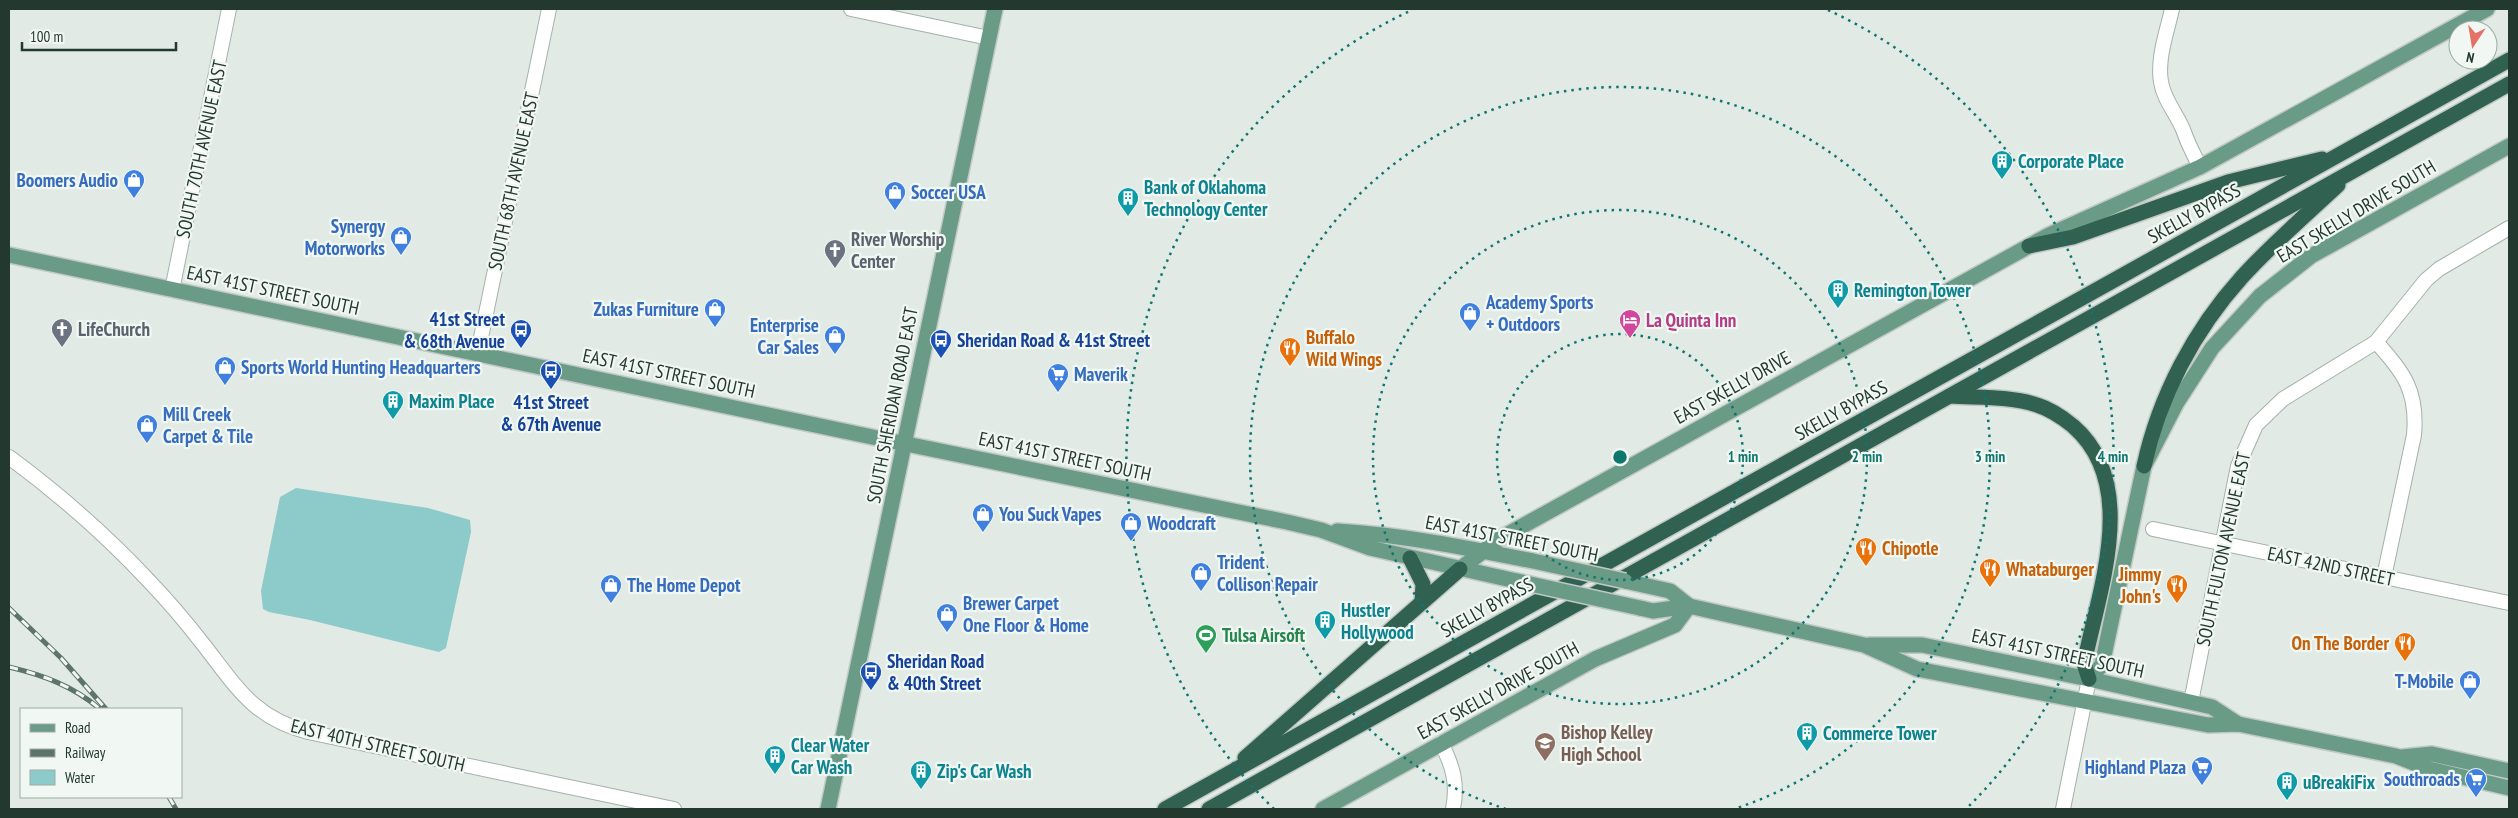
<svg xmlns="http://www.w3.org/2000/svg" width="2518" height="818" font-family="'PT Sans Narrow',sans-serif">
<style>
.water{fill:#8dcaca}
.lines{fill:none;stroke-linecap:round;stroke-linejoin:round}
.minor-casing{stroke:#a4b1aa;stroke-width:16}
.major-casing{stroke:#c1c8c5;stroke-width:18}
.highway-casing{stroke:#c1c8c5;stroke-width:18}
.minor{stroke:#fff;stroke-width:14}
.major{stroke:#699b87;stroke-width:15}
.highway{stroke:#316251;stroke-width:15}
.rail-casing{stroke:#5d746b;stroke-width:5}
.rail{stroke:#f1f7f3;stroke-width:3;stroke-dasharray:9;stroke-linecap:butt}
.major-bridge-casing{stroke:#c1c8c5;stroke-width:18;stroke-linecap:butt}
.major-bridge{stroke:#699b87;stroke-width:15}
.ring{fill:none;stroke:#0f766e;stroke-width:2.5;stroke-dasharray:2.5 5}
.labels{text-anchor:middle;stroke-width:4.5;stroke-linejoin:round;paint-order:stroke}
.street-label{font-size:19px;fill:#233930;stroke:#f1f7f3}
.culture-label{font-size:19px;font-weight:bold;fill:#0d838f;stroke:#f1f7f3;text-anchor:start}
.shop-label{font-size:19px;font-weight:bold;fill:#366cbe;stroke:#f1f7f3;text-anchor:start}
.worship-label{font-size:19px;font-weight:bold;fill:#5b616d;stroke:#f1f7f3;text-anchor:start}
.transit-label{font-size:19px;font-weight:bold;fill:#164399;stroke:#f1f7f3;text-anchor:start}
.hotel-label{font-size:19px;font-weight:bold;fill:#b23c85;stroke:#f1f7f3;text-anchor:start}
.food-label{font-size:19px;font-weight:bold;fill:#c56008;stroke:#f1f7f3;text-anchor:start}
.leisure-label{font-size:19px;font-weight:bold;fill:#27864d;stroke:#f1f7f3;text-anchor:start}
.education-label{font-size:19px;font-weight:bold;fill:#785e54;stroke:#f1f7f3;text-anchor:start}
.centre{fill:#0f766e;stroke:#f1f7f3;stroke-width:2.5}
.ring-label{font-size:15px;text-anchor:middle;font-weight:bold;fill:#0f766e;stroke:#f1f7f3;stroke-width:4.5;stroke-linejoin:round;paint-order:stroke}
</style>
<rect width="100%" height="100%" fill="#e1eae4"/>
<!-- water -->
<polygon class="water" points="296,488 428,508 470,520 471,532 446,648 439,652 310,620 269,612 263,609 261,591 280,497"/>
<g class="lines">
<!-- minor casing -->
<g class="minor-casing">
<g id="minor">
<polyline points="851,9 989,38"/>
<path d="M2172 9C2167 32 2157 58 2161 82 2164 101 2178 115 2184 132 2188 144 2194 155 2200 167"/>
<polyline points="172,290 229,9"/>
<path d="M2376 342C2404 372 2418 392 2414 435L2384 577"/>
<polyline points="478,352 549,9"/>
<path d="M9 457C59 494 106 535 149 581 168 601 186 622 203 644 236 686 253 718 308 732L674 809"/>
<polyline points="2153,529 2509,603"/>
<polyline points="2191,702 2238,466 2256,425 2283,399 2376,342 2426,280 2439,269 2509,228"/>
<path d="M1441 743C1453 766 1458 784 1453 809"/>
<polyline points="2063,809 2089,679"/>
</g>
</g>
<!-- major casing -->
<g class="major-casing">
<g id="major">
<polyline points="9,255 877,438 1287,522 1321,530 1370,548 1503,578"/>
<path d="M1337 531C1404 535 1468 548 1533 561"/>
<polyline points="1460,569 1499,539 2049,235 2200,167 2487,9"/>
<polyline points="1625,581 1670,591 1689,606"/>
<polyline points="1640,608 1653,611 1689,606 1711,611 1864,645 1917,669 2208,725 2238,724 2396,756 2429,769 2509,788"/>
<polyline points="1869,645 1922,645 2089,679 2212,707 2238,724"/>
<polyline points="2089,679 2102,665 2144,466 2176,404 2212,348 2260,296 2311,256 2509,146"/>
<polyline points="2402,757 2432,754 2509,771"/>
<polyline points="828,809 995,9"/>
<polyline points="1323,809 1595,659 1675,625 1689,606"/>
</g>
</g>
<!-- highway casing -->
<g class="highway-casing">
<g id="highway">
<polyline points="2029,246 2073,237 2228,182 2322,159"/>
<path d="M1950 396C1978 398 2010 396 2037 405 2050 409 2062 417 2073 426 2140 484 2099 590 2084 664L2089 679"/>
<path d="M2144 466C2159 397 2194 330 2242 277 2272 244 2306 215 2338 185"/>
<polyline points="1410,558 1423,584 1422,602"/>
<polyline points="1245,758 1460,569"/>
<polyline points="1165,809 2509,60"/>
<polyline points="1209,809 2509,84"/>
</g>
</g>
<!-- minor -->
<use href="#minor" class="minor"/>
<!-- major -->
<use href="#major" class="major"/>
<!-- highway -->
<use href="#highway" class="highway"/>
<!-- rail casing -->
<g class="rail-casing">
<g id="rail">
<polyline points="9,608 61,658 106,709"/>
<path d="M9 667C43 675 73 686 100 709"/>
<polyline points="169,797 176,809"/>
</g>
</g>
<!-- rail -->
<use href="#rail" class="rail"/>
<!-- major-bridge casing -->
<g class="major-bridge-casing">
<g id="major-bridge">
<polyline points="1533,561 1625,581"/>
<polyline points="1503,578 1640,608"/>
</g>
</g>
<!-- major-bridge -->
<use href="#major-bridge" class="major-bridge"/>
</g>
<!-- distance rings -->
<g class="ring">
<circle cx="1620" cy="457" r="123"/>
<circle cx="1620" cy="457" r="247"/>
<path d="M1506 809A370 370 0 1 1 1734 809"/>
<path d="M1274 809A493 493 0 0 1 1412 10M1828 10A493 493 0 0 1 1966 809"/>
</g>
<!-- icons -->
<defs>
<g id="building-pin" transform="scale(1.125)"><path d="M0 17L-7.5 6A9.5 9.5 0 1 1 7.5 6Z" fill="#0f9aa8" stroke="#f1f7f3"/><path d="M-4-6H4V6H1V3H-1V6H-4ZM-2.5-4.3h1.7v1.8h-1.7ZM.8-4.3h1.7v1.8H.8ZM-2.5-1h1.7V.8h-1.7ZM.8-1h1.7V.8H.8Z" fill="#fff"/></g>
<g id="shop-pin" transform="scale(1.125)"><path d="M0 17L-7.5 6A9.5 9.5 0 1 1 7.5 6Z" fill="#3f7fe0" stroke="#f1f7f3"/><path d="M-5-2.5h2.3a2.7 3.5 0 0 1 5.4 0H5L5.5 6h-11ZM-1.5-2.5h3a1.5 2.3 0 0 0-3 0Z" fill="#fff"/></g>
<g id="church-pin" transform="scale(1.125)"><path d="M0 17L-7.5 6A9.5 9.5 0 1 1 7.5 6Z" fill="#6b7280" stroke="#f1f7f3"/><path d="M-1.2-6h2.4v3.5h3.3v2.4h-3.3V6h-2.4V-.1h-3.3v-2.4h3.3Z" fill="#fff"/></g>
<g id="hotel-pin" transform="scale(1.125)"><path d="M0 17L-7.5 6A9.5 9.5 0 1 1 7.5 6Z" fill="#d1479c" stroke="#f1f7f3"/><path d="M-6-4.5h1.5V1H6V5H4.5V3h-9V5H-6ZM-4 0a1.8 1.8 0 1 1 3.6 0ZM.5 0V-2.5h3Q6-2.5 6 0Z" fill="#fff"/></g>
<g id="bus-pin" transform="scale(1.125)"><path d="M0 17L-7.5 6A9.5 9.5 0 1 1 7.5 6Z" fill="#1a4fb4" stroke="#f1f7f3"/><path d="M-5-6H5V4H4V6H2V4H-2V6H-4V4H-5ZM-3.5-4V0h7V-4ZM-3.5 1.2v1.5H-2V1.2ZM2 1.2v1.5H3.5V1.2Z" fill="#fff"/></g>
<g id="restaurant-pin" transform="scale(1.125)"><path d="M0 17L-7.5 6A9.5 9.5 0 1 1 7.5 6Z" fill="#e8710a" stroke="#f1f7f3"/><path d="M-5-6h1v4h1v-4h1v4h1v-4h1v5L-1.5 .5V6h-2V.5L-5-1ZM5-6V6H3V1.5H1.5Q1.5-4 5-6Z" fill="#fff"/></g>
<g id="supermarket-pin" transform="scale(1.125)"><path d="M0 17L-7.5 6A9.5 9.5 0 1 1 7.5 6Z" fill="#3f7fe0" stroke="#f1f7f3"/><path d="M-6-5.5h2.5l.6 2H6L4.5 2H-2.5L-4.4-4H-6ZM-1.5 3.2a1.3 1.3 0 1 0 .1 0ZM3 3.2a1.3 1.3 0 1 0 .1 0Z" fill="#fff"/></g>
<g id="stadium-pin" transform="scale(1.125)"><path d="M0 17L-7.5 6A9.5 9.5 0 1 1 7.5 6Z" fill="#2e9e5b" stroke="#f1f7f3"/><path d="M0-5a6.5 5 0 1 0 0 10a6.5 5 0 1 0 0-10ZM-3.5-1.8h7v3.6h-7Z" fill="#fff"/></g>
<g id="school-pin" transform="scale(1.125)"><path d="M0 17L-7.5 6A9.5 9.5 0 1 1 7.5 6Z" fill="#8d6e63" stroke="#f1f7f3"/><path d="M0-5L7-2L0 1L-7-2ZM-4 1L0 2.5L4 1V4Q0 6-4 4Z" fill="#fff"/></g>
</defs>
<g fill-rule="evenodd">
<use href="#building-pin" x="2002" y="161"/>
<use href="#shop-pin" x="134" y="180"/>
<use href="#shop-pin" x="895" y="192"/>
<use href="#building-pin" x="1128" y="198"/>
<use href="#shop-pin" x="401" y="237"/>
<use href="#church-pin" x="835" y="250"/>
<use href="#building-pin" x="1838" y="290"/>
<use href="#shop-pin" x="715" y="309"/>
<use href="#shop-pin" x="1470" y="313"/>
<use href="#hotel-pin" x="1630" y="320"/>
<use href="#church-pin" x="62" y="329"/>
<use href="#bus-pin" x="521" y="330"/>
<use href="#shop-pin" x="835" y="336"/>
<use href="#bus-pin" x="941" y="340"/>
<use href="#restaurant-pin" x="1290" y="348"/>
<use href="#shop-pin" x="225" y="367"/>
<use href="#bus-pin" x="551" y="371"/>
<use href="#supermarket-pin" x="1058" y="374"/>
<use href="#building-pin" x="393" y="401"/>
<use href="#shop-pin" x="147" y="425"/>
<use href="#shop-pin" x="983" y="514"/>
<use href="#shop-pin" x="1131" y="523"/>
<use href="#restaurant-pin" x="1866" y="548"/>
<use href="#restaurant-pin" x="1990" y="569"/>
<use href="#shop-pin" x="1201" y="573"/>
<use href="#shop-pin" x="611" y="585"/>
<use href="#restaurant-pin" x="2177" y="585"/>
<use href="#shop-pin" x="947" y="614"/>
<use href="#building-pin" x="1325" y="621"/>
<use href="#stadium-pin" x="1206" y="635"/>
<use href="#restaurant-pin" x="2405" y="643"/>
<use href="#bus-pin" x="871" y="672"/>
<use href="#shop-pin" x="2470" y="681"/>
<use href="#building-pin" x="1807" y="733"/>
<use href="#school-pin" x="1545" y="743"/>
<use href="#building-pin" x="775" y="756"/>
<use href="#supermarket-pin" x="2202" y="767"/>
<use href="#building-pin" x="921" y="771"/>
<use href="#supermarket-pin" x="2476" y="779"/>
<use href="#building-pin" x="2287" y="782"/>
</g>
<g class="labels">
<!-- street labels -->
<g class="street-label">
<text transform="translate(201 149) rotate(-78)" y="7">SOUTH 70TH AVENUE EAST</text>
<text transform="translate(513 181) rotate(-78)" y="7">SOUTH 68TH AVENUE EAST</text>
<text transform="translate(2356 211) rotate(-31)" y="7">EAST SKELLY DRIVE SOUTH</text>
<text transform="translate(2194 213) rotate(-29)" y="7">SKELLY BYPASS</text>
<text transform="translate(273 290) rotate(12)" y="7">EAST 41ST STREET SOUTH</text>
<text transform="translate(669 373) rotate(12)" y="7">EAST 41ST STREET SOUTH</text>
<text transform="translate(1732 387) rotate(-29)" y="7">EAST SKELLY DRIVE</text>
<text transform="translate(892 405) rotate(-79)" y="7">SOUTH SHERIDAN ROAD EAST</text>
<text transform="translate(1841 410) rotate(-29)" y="7">SKELLY BYPASS</text>
<text transform="translate(1065 456) rotate(12)" y="7">EAST 41ST STREET SOUTH</text>
<text transform="translate(1512 538) rotate(11)" y="7">EAST 41ST STREET SOUTH</text>
<text transform="translate(2223 549) rotate(-78)" y="7">SOUTH FULTON AVENUE EAST</text>
<text transform="translate(2331 566) rotate(12)" y="7">EAST 42ND STREET</text>
<text transform="translate(1487 607) rotate(-29)" y="7">SKELLY BYPASS</text>
<text transform="translate(2058 653) rotate(12)" y="7">EAST 41ST STREET SOUTH</text>
<text transform="translate(1498 690) rotate(-29)" y="7">EAST SKELLY DRIVE SOUTH</text>
<text transform="translate(378 745) rotate(13)" y="7">EAST 40TH STREET SOUTH</text>
</g>
<!-- culture labels -->
<g class="culture-label">
<text x="2018" y="168">Corporate Place</text>
<text x="1144" y="194">Bank of Oklahoma<tspan x="1144" dy="22">Technology Center</tspan></text>
<text x="1854" y="297">Remington Tower</text>
<text x="409" y="408">Maxim Place</text>
<text x="1341" y="617">Hustler<tspan x="1341" dy="22">Hollywood</tspan></text>
<text x="1823" y="740">Commerce Tower</text>
<text x="791" y="752">Clear Water<tspan x="791" dy="22">Car Wash</tspan></text>
<text x="937" y="778">Zip's Car Wash</text>
<text x="2303" y="789">uBreakiFix</text>
</g>
<!-- shop labels -->
<g class="shop-label">
<text x="118" y="187" text-anchor="end">Boomers Audio</text>
<text x="911" y="199">Soccer USA</text>
<text x="385" y="233" text-anchor="end">Synergy<tspan x="385" dy="22">Motorworks</tspan></text>
<text x="1486" y="309">Academy Sports<tspan x="1486" dy="22">+ Outdoors</tspan></text>
<text x="699" y="316" text-anchor="end">Zukas Furniture</text>
<text x="819" y="332" text-anchor="end">Enterprise<tspan x="819" dy="22">Car Sales</tspan></text>
<text x="241" y="374">Sports World Hunting Headquarters</text>
<text x="1074" y="381">Maverik</text>
<text x="163" y="421">Mill Creek<tspan x="163" dy="22">Carpet &amp; Tile</tspan></text>
<text x="999" y="521">You Suck Vapes</text>
<text x="1147" y="530">Woodcraft</text>
<text x="1217" y="569">Trident<tspan x="1217" dy="22">Collison Repair</tspan></text>
<text x="627" y="592">The Home Depot</text>
<text x="963" y="610">Brewer Carpet<tspan x="963" dy="22">One Floor &amp; Home</tspan></text>
<text x="2454" y="688" text-anchor="end">T-Mobile</text>
<text x="2186" y="774" text-anchor="end">Highland Plaza</text>
<text x="2460" y="786" text-anchor="end">Southroads</text>
</g>
<!-- worship labels -->
<g class="worship-label">
<text x="851" y="246">River Worship<tspan x="851" dy="22">Center</tspan></text>
<text x="78" y="336">LifeChurch</text>
</g>
<!-- transit labels -->
<g class="transit-label">
<text x="505" y="326" text-anchor="end">41st Street<tspan x="505" dy="22">&amp; 68th Avenue</tspan></text>
<text x="957" y="347">Sheridan Road &amp; 41st Street</text>
<text x="551" y="409" text-anchor="middle">41st Street<tspan x="551" dy="22">&amp; 67th Avenue</tspan></text>
<text x="887" y="668">Sheridan Road<tspan x="887" dy="22">&amp; 40th Street</tspan></text>
</g>
<!-- hotel labels -->
<g class="hotel-label">
<text x="1646" y="327">La Quinta Inn</text>
</g>
<!-- food labels -->
<g class="food-label">
<text x="1306" y="344">Buffalo<tspan x="1306" dy="22">Wild Wings</tspan></text>
<text x="1882" y="555">Chipotle</text>
<text x="2006" y="576">Whataburger</text>
<text x="2161" y="581" text-anchor="end">Jimmy<tspan x="2161" dy="22">John's</tspan></text>
<text x="2389" y="650" text-anchor="end">On The Border</text>
</g>
<!-- leisure labels -->
<g class="leisure-label">
<text x="1222" y="642">Tulsa Airsoft</text>
</g>
<!-- education labels -->
<g class="education-label">
<text x="1561" y="739">Bishop Kelley<tspan x="1561" dy="22">High School</tspan></text>
</g>
</g>
<circle cx="1620" cy="457" r="8" class="centre"/>
<g class="ring-label">
<text x="1743" y="462">1 min</text>
<text x="1867" y="462">2 min</text>
<text x="1990" y="462">3 min</text>
<text x="2113" y="462">4 min</text>
</g>
<!-- border -->
<rect width="2518" height="818" fill="none" stroke="#233930" stroke-width="20"/>
<!-- legend -->
<rect x="20" y="708" width="162" height="90" fill="#f1f7f3" stroke="#9faba5"/>
<rect x="30" y="724" width="25" height="8" fill="#699b87" stroke="#9faba5"/>
<text x="65" y="733" font-size="15" fill="#233930">Road</text>
<rect x="30" y="749" width="25" height="8" fill="#5d746b" stroke="#9faba5"/>
<text x="65" y="758" font-size="15" fill="#233930">Railway</text>
<rect x="30" y="770" width="25" height="15" fill="#8dcaca" stroke="#9faba5"/>
<text x="65" y="783" font-size="15" fill="#233930">Water</text>
<!-- north arrow -->
<g transform="translate(2473 45) rotate(192)"><circle r="24" fill="#f1f7f3" stroke="#9faba5"/>
<path d="M0-4L9 19L0 12L-9 19Z" fill="#e57164"/>
<text y="-8" font-size="14" font-weight="bold" text-anchor="middle" fill="#233930">N</text>
</g>
<!-- scale -->
<path d="M22 42v8h154v-8" fill="none" stroke="#233930" stroke-width="2.5"/>
<text x="30" y="42" font-size="15" fill="#233930" stroke="#f1f7f3" stroke-width="4" paint-order="stroke">100 m</text>
</svg>
